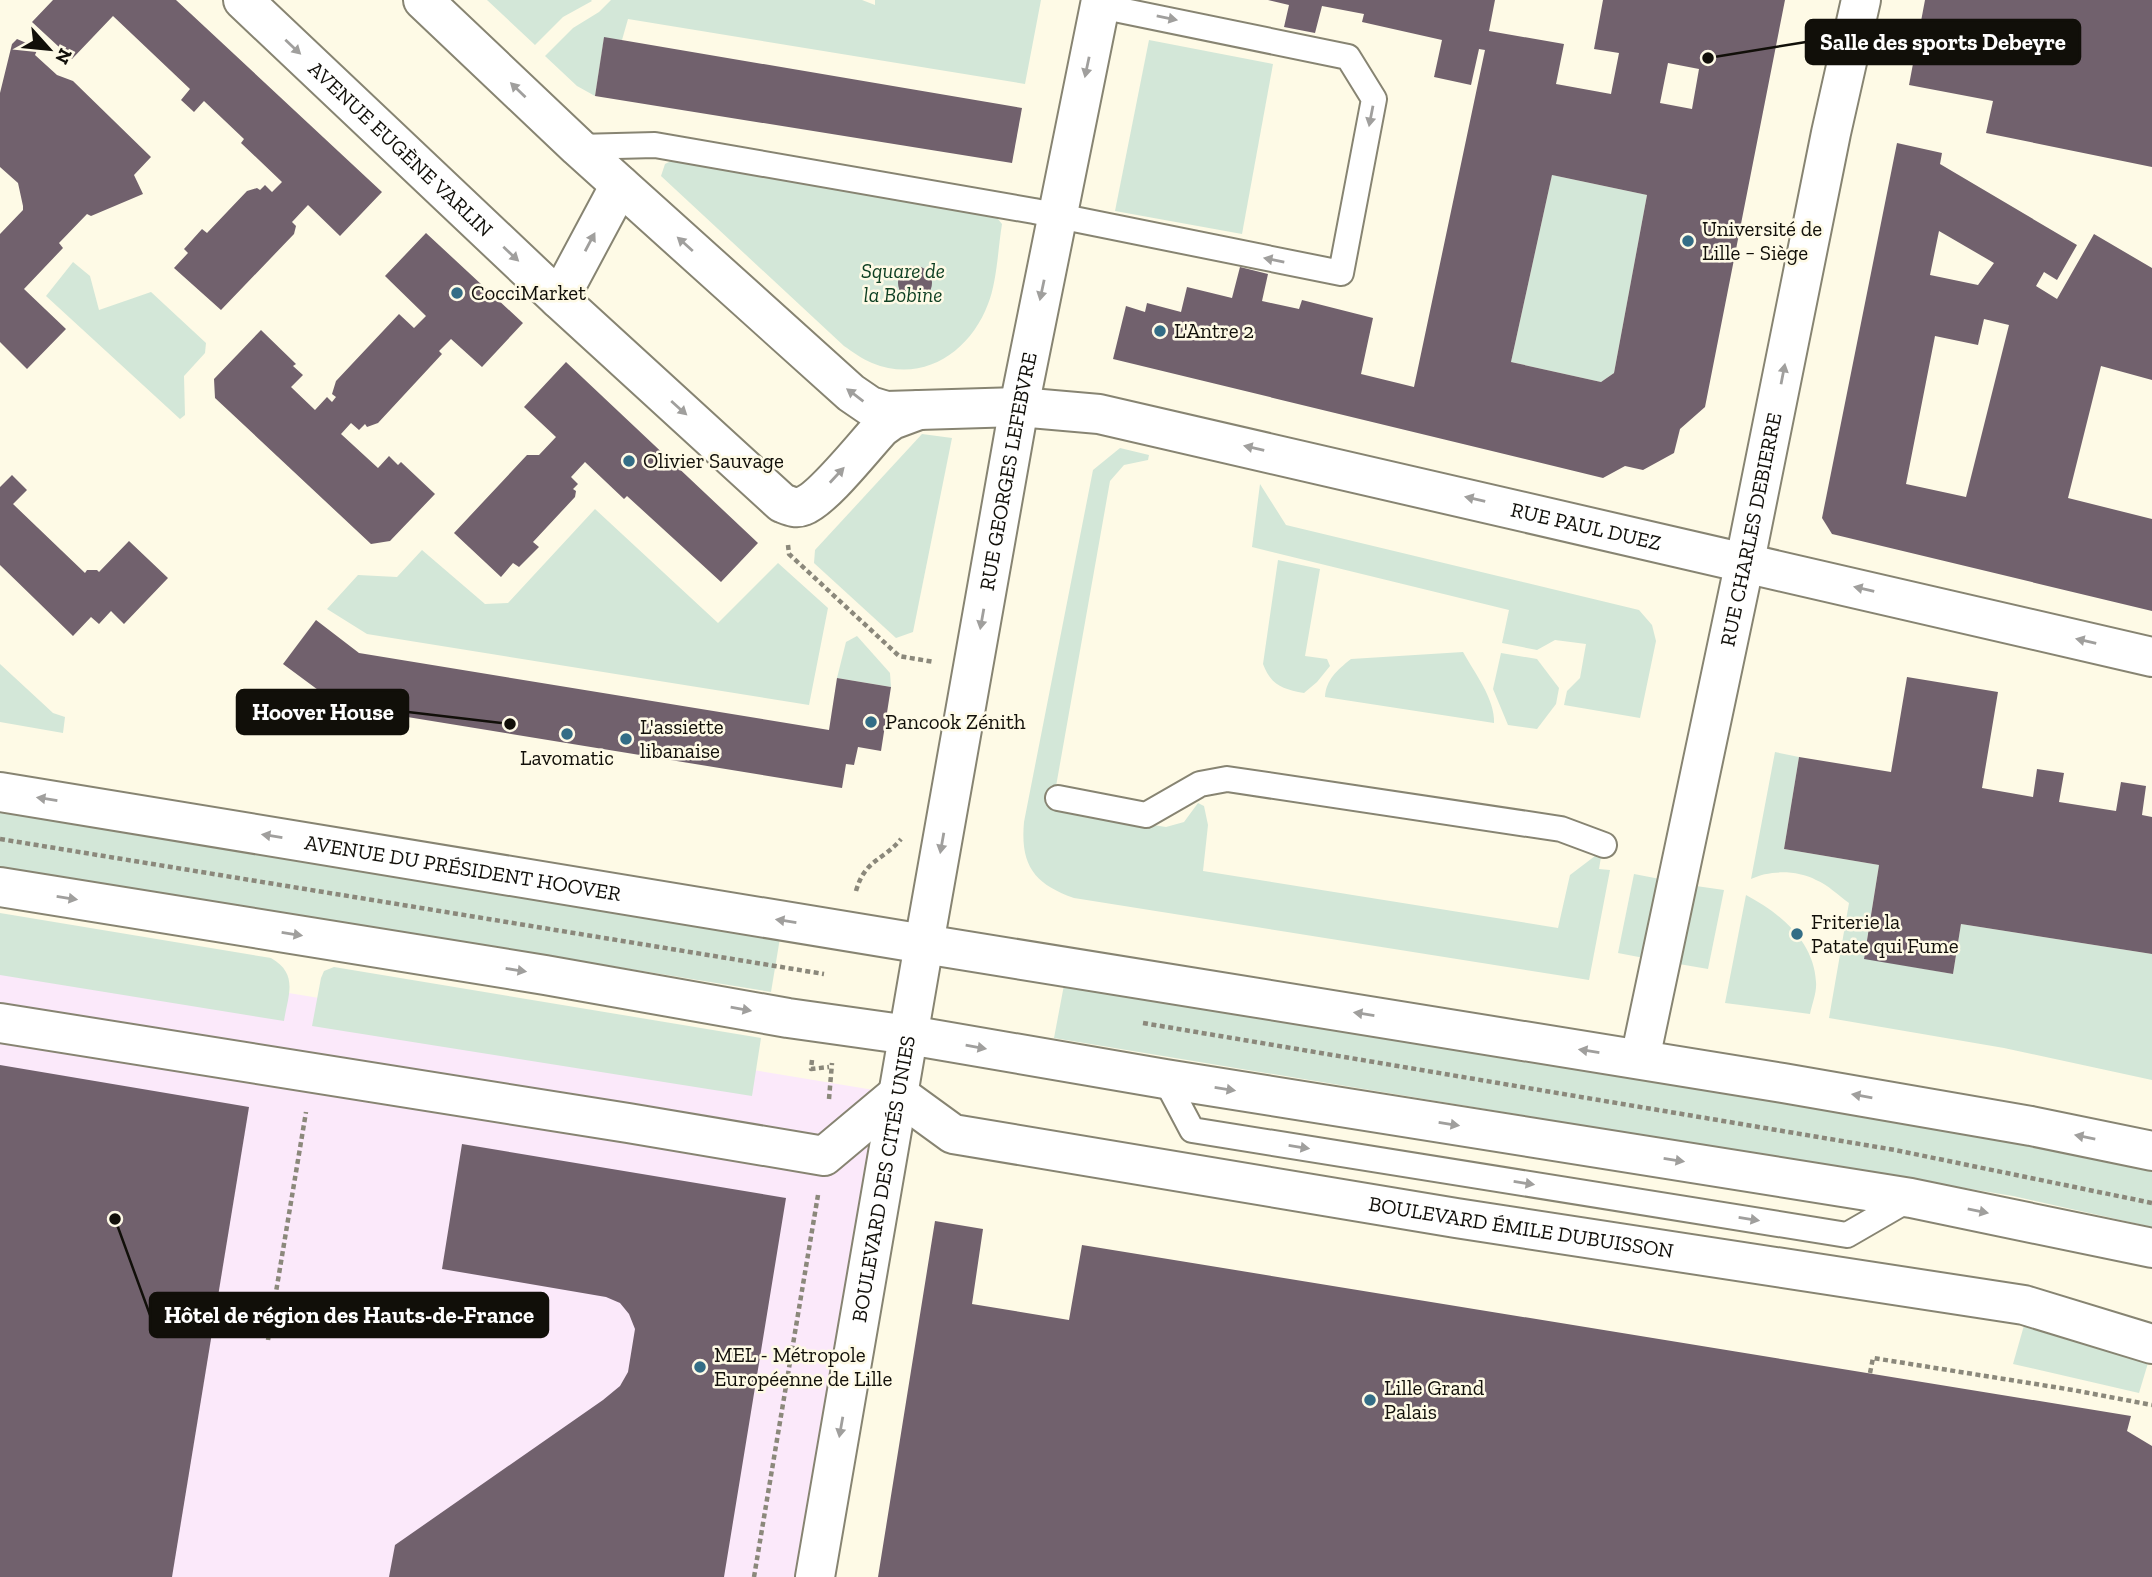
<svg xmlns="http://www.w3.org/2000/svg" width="2152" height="1577" font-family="'Zilla Slab',serif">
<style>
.commercial{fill:#fbe9fa}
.green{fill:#d3e7d8}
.building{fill:#71616d;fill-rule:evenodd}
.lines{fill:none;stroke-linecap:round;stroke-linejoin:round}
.lane-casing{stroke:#878472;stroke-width:28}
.street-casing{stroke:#878472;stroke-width:42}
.secondary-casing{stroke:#878472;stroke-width:42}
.primary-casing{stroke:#878472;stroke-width:42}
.path{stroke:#8b887b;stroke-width:4.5;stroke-dasharray:5 3.5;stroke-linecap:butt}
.lane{stroke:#fff;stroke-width:24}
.street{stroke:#fff;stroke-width:38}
.secondary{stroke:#fff;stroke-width:38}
.primary{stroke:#fff;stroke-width:38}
.oneway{fill:#a09f9d}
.poi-dot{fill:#336d86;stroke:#fefae6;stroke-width:2.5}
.labels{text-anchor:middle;stroke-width:5;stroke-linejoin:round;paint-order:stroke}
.street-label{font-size:21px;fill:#110f09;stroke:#fefae6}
.poi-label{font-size:21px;fill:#110f09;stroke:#fefae6;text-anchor:start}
.park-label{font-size:21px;font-style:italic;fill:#0d3f22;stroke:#fefae6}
.leader{fill:none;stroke:#110f09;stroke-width:2.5}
.callout-dot{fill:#110f09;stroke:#fefae6;stroke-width:2.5}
.callout{fill:#110f09;stroke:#110f09;stroke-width:2.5}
.callout-label{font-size:23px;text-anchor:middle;font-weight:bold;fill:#fff}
</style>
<rect width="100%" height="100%" fill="#fefae6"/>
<!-- commercial -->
<polygon class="commercial" points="0,945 898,1094 815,1577 0,1577"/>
<!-- green -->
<g class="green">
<polygon points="487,0 591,0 592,1 563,17 535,45"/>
<polygon points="611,0 862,0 875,5 875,0 1041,0 1025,84 628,19 622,40 604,38 595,96 577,86 545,56 573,28 599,12"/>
<polygon points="1149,40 1273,64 1242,234 1115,211"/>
<path d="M673 160 993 213 1002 224C998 248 997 282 988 304 970 352 923 384 872 363 862 359 853 352 844 346L661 176 665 164Z"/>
<polygon points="1552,175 1647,195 1614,373 1601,382 1511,362"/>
<polygon points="73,262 90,276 99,310 151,292 206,343 205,353 184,376 185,415 180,419 46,296"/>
<polygon points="922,434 952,438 913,632 896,638 814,563 815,550"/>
<path d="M1120 448 1149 455 1148 460 1124 465 1110 481 1052 809 1166 827 1184 822 1198 803 1204 806 1208 825 1203 871 1558 928 1570 875 1595 856 1601 857 1599 869 1610 870 1589 980 1074 898C1035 884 1020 866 1024 822L1093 470Z"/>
<polygon points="1260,484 1286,525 1639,610 1652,625 1656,641 1640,718 1564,705 1567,691 1580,678 1586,644 1555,640 1537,650 1502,643 1509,610 1252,547"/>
<polygon points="595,509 718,623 778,563 828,608 809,705 367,634 327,609 358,575 397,577 422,550 485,604 508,603"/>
<path d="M1278 560 1320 569 1305 656 1327 659 1330 666 1317 682 1304 693C1282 689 1271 685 1263 664Z"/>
<polygon points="857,636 890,673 891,687 837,678 846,642"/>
<path d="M1463 652C1474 672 1495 699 1494 723L1325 697C1326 680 1337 670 1351 659Z"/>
<polygon points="1501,653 1537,659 1559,688 1556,704 1537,729 1508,725 1493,689"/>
<polygon points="0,664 53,713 65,717 63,733 0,722"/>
<path d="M1775 752 1799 757 1784 849 1879 865 1864 958 1953 974 1961 924 2152 954V1080L2004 1048 1829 1018 1849 903C1838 895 1828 885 1816 880 1797 870 1769 870 1751 879Z"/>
<polygon points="0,812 780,938 771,992 0,867"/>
<polygon points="1634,874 1660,879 1644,958 1618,953"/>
<polygon points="1696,886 1724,890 1708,969 1679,964"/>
<path d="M1746 895C1780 913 1814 941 1816 982 1817 992 1812 1004 1810 1014L1725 1003Z"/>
<path d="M0 913 271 958C299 974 288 995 284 1021L0 975Z"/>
<polygon points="334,967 761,1038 752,1096 312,1026 321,978 324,971"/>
<path d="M1064 985C1427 1043 1792 1096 2152 1169V1227L2013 1196 1054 1038Z"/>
<polygon points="2025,1322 2148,1363 2139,1393 2013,1364"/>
</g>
<!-- building -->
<g class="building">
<polygon points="53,0 176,0 382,192 340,236 308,205 292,222 296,226 294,234 221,310 174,268 188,253 184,249 202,229 207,233 247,191 257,188 260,190 265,185 272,192 282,182 241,143 244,139 204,101 194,112 181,100 190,89 113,16 72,59 32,22"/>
<path d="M1268 0H1495L1489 31 1564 44 1556 84 1611 94 1619 53 1594 49 1603 0H1785L1705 407 1680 429 1674 453 1643 470 1625 466 1603 478 1113 359 1126 306 1145 312 1147 303 1181 312 1187 287 1232 298 1240 267 1268 274 1262 301 1299 309 1302 300 1373 318 1361 374 1414 387 1485 50 1479 49 1471 85 1434 77 1442 40 1362 22 1364 14 1322 6 1315 33 1284 27 1289 5ZM1668 63 1699 69 1692 109 1660 103ZM1552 175 1647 195 1614 373 1601 382 1511 362Z"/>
<polygon points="1925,0 2152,0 2152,167 1986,133 1993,101 1909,85"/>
<polygon points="604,37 1022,108 1012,163 595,96"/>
<polygon points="17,39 38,48 35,55 57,75 73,81 151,157 134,175 143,194 91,216 87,214 59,243 63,248 24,289 66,329 27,369 0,342 0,234 23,210 23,206 18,183 0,167 0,93 12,44"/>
<path d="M1897 143 1942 153 1940 164 2077 245 2057 280 2044 272 2036 286 2057 299 2094 234 2152 268V380L2101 366 2068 498 2152 519V611L1832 534 1822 518ZM1939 231 1994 263 1978 285 1930 275ZM1984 319 2009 325 1966 497 1906 484 1935 336 1978 345Z"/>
<polygon points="426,233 523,323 482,367 451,339 439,351 442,354 378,423 367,427 365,424 359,430 351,423 341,434 378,468 389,456 398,465 401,462 435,494 390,541 371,544 215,398 214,379 261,330 296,364 293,366 303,375 291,387 315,410 327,397 332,402 336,397 332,394 336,381 399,314 414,328 426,316 385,276"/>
<circle cx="915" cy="283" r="17"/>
<polygon points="566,362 758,543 721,582 627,496 624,499 585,462 571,477 578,484 573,489 576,491 575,497 533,542 539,547 519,567 513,563 501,577 454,533 527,455 539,455 556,437 524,407"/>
<polygon points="12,475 27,490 13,504 85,573 87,570 97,570 99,572 129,541 168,578 124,624 111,611 99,624 91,617 73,636 0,565 0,487"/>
<polygon points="316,620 359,653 829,730 837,678 891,687 881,751 858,747 854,765 846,764 842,788 346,707 333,701 283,664"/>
<polygon points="1907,677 1998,692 1982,788 2033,797 2037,769 2064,773 2059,802 2116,811 2121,782 2146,786 2142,815 2152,817 2152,954 1961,924 1953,974 1864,959 1879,865 1784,849 1799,757 1891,772"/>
<polygon points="0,1065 249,1107 172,1577 0,1577"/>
<polygon points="462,1144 786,1198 724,1577 389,1577 395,1545 603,1400 620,1386 628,1372 635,1329 629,1314 620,1303 606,1297 442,1269"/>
<polygon points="935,1221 983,1229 972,1304 1069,1320 1082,1245 2131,1416 2127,1431 2152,1446 2152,1577 878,1577"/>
</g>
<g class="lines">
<!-- lane casing -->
<g class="lane-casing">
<g id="lane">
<polyline points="578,147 655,145 1034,211 1341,273 1374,99 1348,57 1100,6"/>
<polyline points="1058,798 1146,815 1200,784 1227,779 1561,829 1604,845"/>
<polyline points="1165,1079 1192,1130 1847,1235 1911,1198"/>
</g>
</g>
<!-- street casing -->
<g class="street-casing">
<g id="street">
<path id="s1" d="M243 0 559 299 782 503C790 506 796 509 803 506 823 499 865 445 881 428L892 420 919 410"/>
<path id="s2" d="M423 0 578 147 851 393 870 406 886 411 1019 407 1099 414 2152 657"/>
<polyline points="559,299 620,185"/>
<path id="s3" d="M924 944 1019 407 1101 0"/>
<path id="s4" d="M0 1023 628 1123 824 1156 898 1094 953 1134 1456 1218 2024 1305 2152 1344"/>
<path id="s5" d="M1640 1059 1745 561 1831 133 1861 0"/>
</g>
</g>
<!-- secondary casing -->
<g class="secondary-casing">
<g id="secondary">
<path id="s6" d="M815 1577 924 944"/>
</g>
</g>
<!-- primary casing -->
<g class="primary-casing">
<g id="primary">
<path id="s7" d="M0 792 924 944 1783 1083 2031 1126 2152 1151"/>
<polyline points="0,887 545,975 788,1018 909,1035 1165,1079 1911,1198 2152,1248"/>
</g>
</g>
<!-- path -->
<g class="path">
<polyline points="788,545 789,554 899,656 934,662"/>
<polyline points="0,839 824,974"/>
<path d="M856 891C865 859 883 861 901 839"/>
<polyline points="1143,1023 1895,1150 2152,1203"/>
<polyline points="812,1060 811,1069 829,1067"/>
<polyline points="829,1099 832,1063"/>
<polyline points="268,1340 306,1112"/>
<polyline points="1870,1373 1873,1358 2073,1390 2152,1405"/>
<polyline points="754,1577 818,1195"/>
</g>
<!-- lane -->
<use href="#lane" class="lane"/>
<!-- street -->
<use href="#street" class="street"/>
<!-- secondary -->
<use href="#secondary" class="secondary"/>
<!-- primary -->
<use href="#primary" class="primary"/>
</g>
<!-- one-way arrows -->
<defs><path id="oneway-solid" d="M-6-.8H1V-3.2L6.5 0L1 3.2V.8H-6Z" transform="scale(1.75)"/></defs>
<g class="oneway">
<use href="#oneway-solid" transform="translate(1167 18) rotate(11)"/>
<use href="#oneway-solid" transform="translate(293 47) rotate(43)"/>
<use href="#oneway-solid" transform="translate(1087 67) rotate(102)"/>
<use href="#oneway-solid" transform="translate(518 90) rotate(-136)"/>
<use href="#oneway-solid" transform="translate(1371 116) rotate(101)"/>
<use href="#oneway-solid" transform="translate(590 242) rotate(-62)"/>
<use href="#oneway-solid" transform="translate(685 244) rotate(-138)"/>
<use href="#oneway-solid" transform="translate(511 254) rotate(43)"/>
<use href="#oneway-solid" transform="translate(1274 260) rotate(-169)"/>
<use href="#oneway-solid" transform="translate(1042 290) rotate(102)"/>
<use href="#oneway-solid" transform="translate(1783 374) rotate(-79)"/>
<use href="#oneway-solid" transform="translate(855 395) rotate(-143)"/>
<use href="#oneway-solid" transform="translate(679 408) rotate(42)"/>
<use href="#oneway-solid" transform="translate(1254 448) rotate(-167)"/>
<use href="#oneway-solid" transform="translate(837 475) rotate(-47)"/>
<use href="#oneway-solid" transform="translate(1475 499) rotate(-167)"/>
<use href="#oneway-solid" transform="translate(1864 589) rotate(-167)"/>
<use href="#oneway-solid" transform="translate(982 619) rotate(100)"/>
<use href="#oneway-solid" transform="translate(2086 641) rotate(-167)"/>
<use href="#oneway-solid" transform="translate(47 799) rotate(-171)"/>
<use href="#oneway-solid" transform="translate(272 836) rotate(-171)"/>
<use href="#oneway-solid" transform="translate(942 843) rotate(100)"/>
<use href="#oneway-solid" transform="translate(67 898) rotate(9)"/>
<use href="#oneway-solid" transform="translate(786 921) rotate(-171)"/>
<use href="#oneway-solid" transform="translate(292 934) rotate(9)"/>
<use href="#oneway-solid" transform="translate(516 970) rotate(9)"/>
<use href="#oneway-solid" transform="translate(741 1009) rotate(10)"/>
<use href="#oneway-solid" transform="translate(1364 1014) rotate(-171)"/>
<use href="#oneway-solid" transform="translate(976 1047) rotate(10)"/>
<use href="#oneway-solid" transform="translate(1589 1051) rotate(-171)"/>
<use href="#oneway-solid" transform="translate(1225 1089) rotate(9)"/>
<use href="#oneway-solid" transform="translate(1862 1096) rotate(-170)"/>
<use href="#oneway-solid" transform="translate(1449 1124) rotate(9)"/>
<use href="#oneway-solid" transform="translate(2085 1137) rotate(-169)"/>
<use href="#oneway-solid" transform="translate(1299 1147) rotate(9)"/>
<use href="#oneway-solid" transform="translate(1674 1160) rotate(9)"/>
<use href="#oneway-solid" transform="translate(1524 1183) rotate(9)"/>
<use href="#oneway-solid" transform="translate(1978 1211) rotate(11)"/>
<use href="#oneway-solid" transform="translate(1749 1219) rotate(9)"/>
<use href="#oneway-solid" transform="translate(841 1427) rotate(100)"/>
</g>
<!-- markers -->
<g class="poi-dot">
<circle cx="1688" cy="241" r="7"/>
<circle cx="457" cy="293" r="7"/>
<circle cx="1160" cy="331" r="7"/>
<circle cx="629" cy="461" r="7"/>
<circle cx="871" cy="722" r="7"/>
<circle cx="567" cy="734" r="7"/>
<circle cx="626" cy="739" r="7"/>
<circle cx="1797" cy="934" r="7"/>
<circle cx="700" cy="1367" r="7"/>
<circle cx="1370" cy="1400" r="7"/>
</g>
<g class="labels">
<!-- street labels -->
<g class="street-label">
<text dy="7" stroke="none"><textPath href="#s1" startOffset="217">AVENUE EUGÈNE VARLIN</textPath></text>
<text dy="7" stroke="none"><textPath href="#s3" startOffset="480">RUE GEORGES LEFEBVRE</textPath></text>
<text dy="7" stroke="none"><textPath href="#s2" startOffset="1334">RUE PAUL DUEZ</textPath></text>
<text dy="7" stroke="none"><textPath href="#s5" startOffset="541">RUE CHARLES DEBIERRE</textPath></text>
<text dy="7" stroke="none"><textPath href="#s7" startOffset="469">AVENUE DU PRÉSIDENT HOOVER</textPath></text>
<text dy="7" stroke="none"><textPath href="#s6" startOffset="404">BOULEVARD DES CITÉS UNIES</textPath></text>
<text dy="7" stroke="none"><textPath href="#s4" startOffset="1575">BOULEVARD ÉMILE DUBUISSON</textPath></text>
</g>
<!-- poi labels -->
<g class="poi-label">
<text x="1702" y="236">Université de<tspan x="1702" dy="24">Lille − Siège</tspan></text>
<text x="471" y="300">CocciMarket</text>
<text x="1174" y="338">L'Antre 2</text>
<text x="643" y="468">Olivier Sauvage</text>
<text x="885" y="729">Pancook Zénith</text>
<text x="640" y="734">L'assiette<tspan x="640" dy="24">libanaise</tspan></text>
<text x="567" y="765" text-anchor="middle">Lavomatic</text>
<text x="1811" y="929">Friterie la<tspan x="1811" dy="24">Patate qui Fume</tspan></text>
<text x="714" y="1362">MEL - Métropole<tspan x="714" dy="24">Européenne de Lille</tspan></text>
<text x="1384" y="1395">Lille Grand<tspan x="1384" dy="24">Palais</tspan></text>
</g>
<!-- park labels -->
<g class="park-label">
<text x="903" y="278">Square de<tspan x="903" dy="24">la Bobine</tspan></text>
</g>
</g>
<!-- callouts -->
<path class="leader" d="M1708 58L1806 42M510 724L408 712M115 1219L150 1315"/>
<g class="callout-dot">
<circle cx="1708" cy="58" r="7"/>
<circle cx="510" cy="724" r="7"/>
<circle cx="115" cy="1219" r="7"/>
</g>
<g class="callout">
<rect x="1806" y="20" width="274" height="44" rx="7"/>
<rect x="237" y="690" width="171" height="44" rx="7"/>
<rect x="150" y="1293" width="398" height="44" rx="7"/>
</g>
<g class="callout-label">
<text x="1943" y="50">Salle des sports Debeyre</text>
<text x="323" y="720">Hoover House</text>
<text x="349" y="1323">Hôtel de région des Hauts-de-France</text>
</g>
<!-- north arrow -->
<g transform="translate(49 49) rotate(117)" stroke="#fefae6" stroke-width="5" paint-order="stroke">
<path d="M0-5L12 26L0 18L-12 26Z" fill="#110f09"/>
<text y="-10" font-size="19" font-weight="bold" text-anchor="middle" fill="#110f09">N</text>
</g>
</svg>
